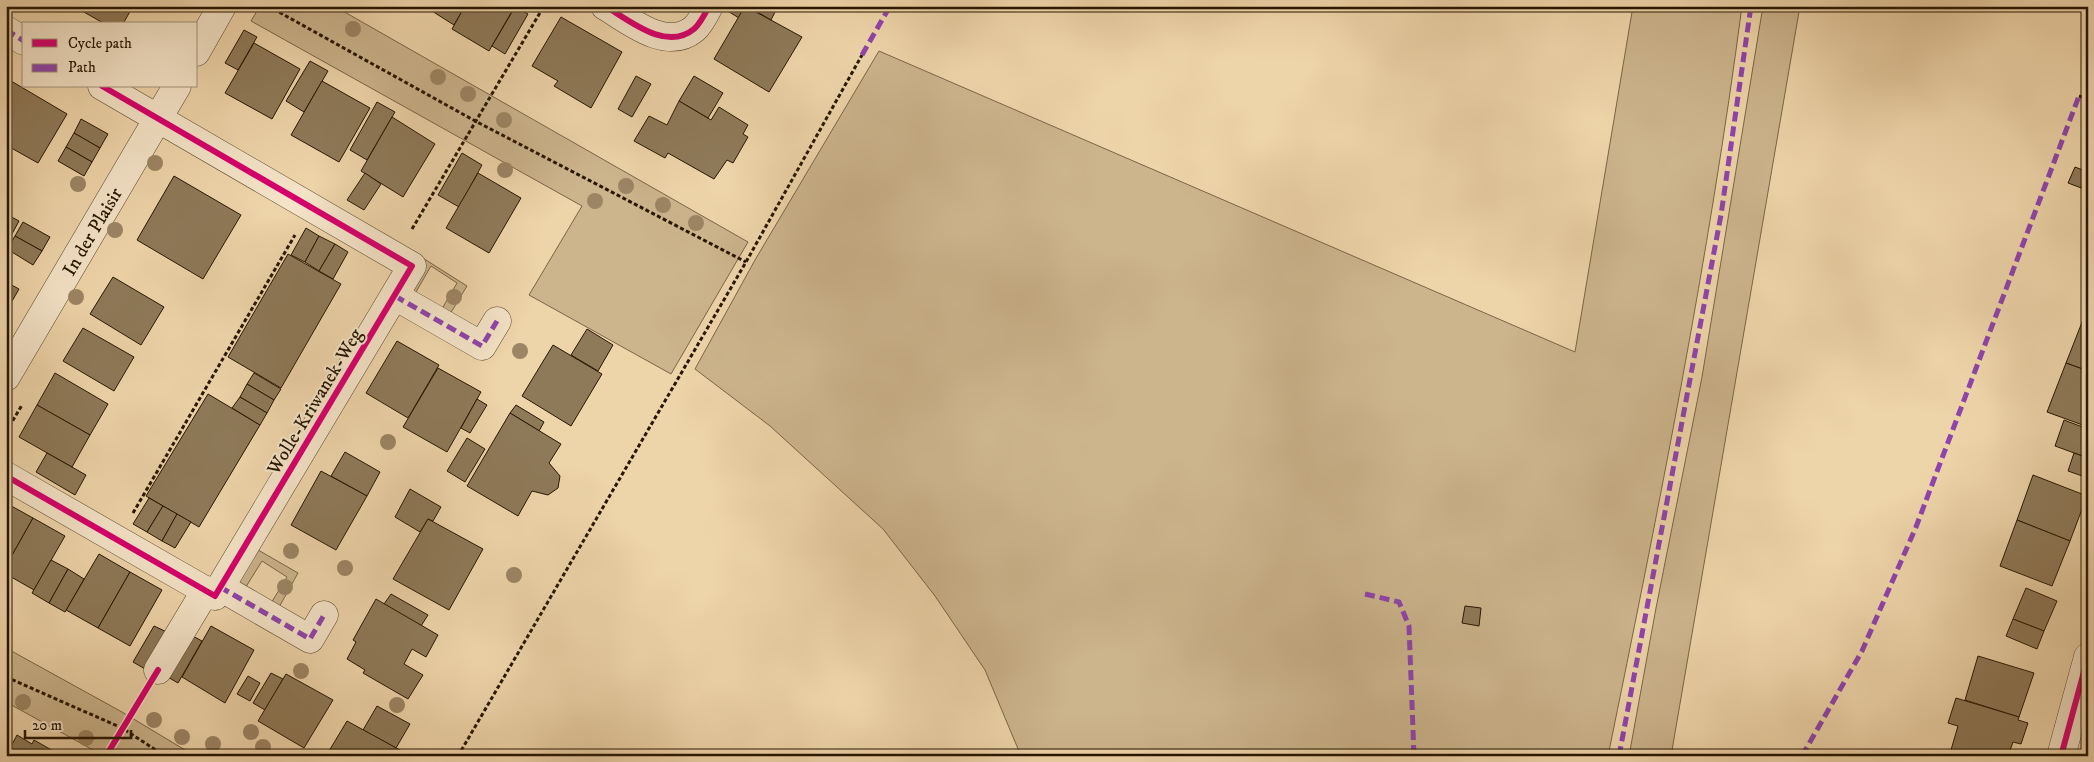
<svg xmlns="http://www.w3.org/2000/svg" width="2094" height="762" font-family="'IM FELL DW Pica',serif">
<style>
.green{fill:#ccb48c;stroke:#796546}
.building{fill:#8e7958;stroke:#261601}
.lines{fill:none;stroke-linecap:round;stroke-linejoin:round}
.minor-casing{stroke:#58462b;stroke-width:29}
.path{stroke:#261601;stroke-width:3;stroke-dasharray:4 2.5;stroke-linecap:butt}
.minor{stroke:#f4e3c7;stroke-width:28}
.quiet{stroke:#8e44ad;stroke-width:5;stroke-dasharray:10 5;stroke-linecap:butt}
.cycleway-casing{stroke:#f4e3c7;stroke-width:9}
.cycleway{stroke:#d6006c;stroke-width:6}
.tree{fill:#9c8564}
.labels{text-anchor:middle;stroke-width:4;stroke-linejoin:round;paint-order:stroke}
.street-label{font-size:19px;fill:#261601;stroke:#f4e3c7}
</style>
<rect width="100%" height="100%" fill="#eed4a9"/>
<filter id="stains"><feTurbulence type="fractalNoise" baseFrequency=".004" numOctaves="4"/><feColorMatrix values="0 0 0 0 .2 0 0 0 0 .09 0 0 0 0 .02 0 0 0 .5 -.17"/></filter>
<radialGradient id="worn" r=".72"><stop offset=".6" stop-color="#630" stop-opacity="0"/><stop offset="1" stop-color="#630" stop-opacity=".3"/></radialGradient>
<!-- green -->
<g class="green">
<polygon points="260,6 334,6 748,242 671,374 529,295 582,206 251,21"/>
<path d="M1633 6H1742C1709 258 1659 507 1608 756H1021L985 670 935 596 883 529 770 426 695 369 755 260 879 51 1575 352Z"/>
<polygon points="1763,6 1800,6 1671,756 1629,756 1656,608 1702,377"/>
<polygon points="418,255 467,286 444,324 436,319 457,283 431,266 409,304"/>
<polygon points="246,543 298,573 273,618 265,613 287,577 262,561 239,598 220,587"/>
<polygon points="6,648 122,712 195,756 104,756 6,702"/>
</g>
<!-- building -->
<g class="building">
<polygon points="85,6 133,6 123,24 105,24 82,11"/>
<polygon points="424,6 465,6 454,25"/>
<polygon points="465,6 515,6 489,51 452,29"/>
<polygon points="729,6 745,6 739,18 726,10"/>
<polygon points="745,6 802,37 769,92 714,59"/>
<polygon points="747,6 778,6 771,20"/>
<polygon points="515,7 528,14 505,54 492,46"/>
<polygon points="561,17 622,52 591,108 554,86 558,81 532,66"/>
<polygon points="244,30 257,37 238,70 225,63"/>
<polygon points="254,43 300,69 272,119 225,93"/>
<polygon points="310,61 328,71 304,112 286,101"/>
<polygon points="636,76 651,84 632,117 618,109"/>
<polygon points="694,76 723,93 708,118 679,101"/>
<polygon points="6,78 67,114 38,163 6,145"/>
<polygon points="322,81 370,108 339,162 291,135"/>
<polygon points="679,101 711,120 719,107 748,125 743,134 748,137 733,163 727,160 714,179 668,153 665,158 634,141 649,116 667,125"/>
<polygon points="377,102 395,112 367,160 350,150"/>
<polygon points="392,117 435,144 403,197 361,171"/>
<polygon points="81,119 108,134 100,148 74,133"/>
<polygon points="74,133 100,148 92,162 66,147"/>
<polygon points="66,147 92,162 84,176 58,161"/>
<polygon points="462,153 482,165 459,207 438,195"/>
<polygon points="2075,167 2088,172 2088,180 2084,189 2068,183"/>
<polygon points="365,173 381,184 364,210 347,200"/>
<polygon points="478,173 521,198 489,253 446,228"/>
<polygon points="174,176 241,215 203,279 137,240"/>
<polygon points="6,214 19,221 6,245"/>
<polygon points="23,222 50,237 42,251 15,236"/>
<polygon points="306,228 319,236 305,262 291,255"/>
<polygon points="15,236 42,251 33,265 7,249"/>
<polygon points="319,236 335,244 319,271 305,262"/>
<polygon points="335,244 348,252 333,279 319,271"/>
<polygon points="288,254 341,284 281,388 228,357"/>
<polygon points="113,277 164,307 141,345 90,314"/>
<polygon points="6,282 19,289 11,303 6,301"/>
<polygon points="2088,307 2088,371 2066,363"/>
<polygon points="83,328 134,357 114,391 63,361"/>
<polygon points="587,329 613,345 598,371 571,355"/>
<polygon points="397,341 439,365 408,418 366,393"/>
<polygon points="553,345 602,374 571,426 522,396"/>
<polygon points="2066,363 2088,371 2088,427 2047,412"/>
<polygon points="438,368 481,392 447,452 403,427"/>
<polygon points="55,373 108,404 90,435 37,405"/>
<polygon points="254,373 281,389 274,400 247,384"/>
<polygon points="247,384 274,400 267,413 240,397"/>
<polygon points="208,394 260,425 199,527 146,496"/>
<polygon points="240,397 267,413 260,425 232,408"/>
<polygon points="477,399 487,405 470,433 461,428"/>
<polygon points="37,405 90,435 72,467 19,437"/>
<polygon points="516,405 544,422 539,431 510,413"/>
<polygon points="510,413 561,444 549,463 560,476 558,488 548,495 532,491 518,516 467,486"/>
<polygon points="2064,420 2088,429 2088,458 2055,446"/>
<polygon points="467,438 485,449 465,482 447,471"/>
<polygon points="345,452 380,472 367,496 331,476"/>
<polygon points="47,453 86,475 75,495 36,472"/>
<polygon points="2074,453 2088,458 2088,478 2068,471"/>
<polygon points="321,471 367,496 336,550 291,525"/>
<polygon points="2033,475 2087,496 2070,541 2017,520"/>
<polygon points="410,489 441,507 433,521 428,519 420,532 395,517"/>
<polygon points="149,498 163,506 147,532 133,524"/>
<polygon points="6,503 33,518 6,566"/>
<polygon points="163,506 177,514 162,541 147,532"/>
<polygon points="177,514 191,522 175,548 162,541"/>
<polygon points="33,518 65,536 34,590 6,574 6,566"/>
<polygon points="428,519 483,549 449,610 393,579"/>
<polygon points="2017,520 2070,541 2052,586 2000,566"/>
<polygon points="99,554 130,572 98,628 66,610"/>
<polygon points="51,560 68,569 49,603 32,593"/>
<polygon points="68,569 84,579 65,612 49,603"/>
<polygon points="130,572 162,590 130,646 98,628"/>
<polygon points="2026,588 2057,601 2044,631 2013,619"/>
<polygon points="391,594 428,615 421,626 384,604"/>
<polygon points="376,599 438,635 426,657 412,649 404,664 423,675 408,699 363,673 365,670 347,659 356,642 353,640"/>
<polygon points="1465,606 1481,608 1479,626 1462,623"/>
<polygon points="2013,619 2044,631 2037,649 2006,636"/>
<polygon points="154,626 169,633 147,670 133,662"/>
<polygon points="211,626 254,650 225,703 182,677"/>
<polygon points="189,634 202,641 178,683 166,676"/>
<polygon points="1978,656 2034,673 2019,717 1965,700"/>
<polygon points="271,673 283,679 265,710 253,703"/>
<polygon points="286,674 333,700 304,748 258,721"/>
<polygon points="248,676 260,683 250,701 237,694"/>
<polygon points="1956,698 2019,717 2018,720 2028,723 2021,744 2013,742 2008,756 1969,756 1951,750 1958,726 1948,723"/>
<polygon points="377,706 410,724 396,748 363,730"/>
<polygon points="347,721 400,750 396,756 326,756"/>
<polygon points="17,735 32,744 34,740 62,756 6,756"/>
</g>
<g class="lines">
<!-- minor casing -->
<g class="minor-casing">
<g id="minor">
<path d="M605 6C629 20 666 52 694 29 700 24 705 14 709 6"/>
<polyline points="6,30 24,41"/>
<polyline points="196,52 222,6"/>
<polyline points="395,296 482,346 497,321"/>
<path id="s1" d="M6 377 177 86"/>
<polyline points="6,476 215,596 412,266 102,86"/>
<polyline points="220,587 310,639 324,615"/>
<polyline points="158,670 206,590"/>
<polyline points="2061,756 2088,657"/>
</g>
</g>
<!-- path -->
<g class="path">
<polyline points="268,6 477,122 746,262"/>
<polyline points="2079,96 2088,99"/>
<polyline points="412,229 544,6"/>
<polyline points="6,432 22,405"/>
<polyline points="133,513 295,235"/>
<polyline points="6,677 122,728 165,756"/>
<polyline points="458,756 746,262 862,55"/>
</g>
<!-- minor -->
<use href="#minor" class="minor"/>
<!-- quiet -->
<g class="quiet">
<polyline points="6,30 24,41"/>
<polyline points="862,55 890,6"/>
<polyline points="395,296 482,346 497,321"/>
<polyline points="220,587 310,639 324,615"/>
<polyline points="1365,594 1399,602 1409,626 1414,756"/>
<polyline points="1619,756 1721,215 1751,6"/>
<polyline points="1802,756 1862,651 1916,527 2079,96"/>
</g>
<!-- cycleway casing -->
<g class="cycleway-casing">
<g id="cycleway">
<path d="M605 6C629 20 666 52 694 29 700 24 705 14 709 6"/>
<polyline points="6,476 215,596 412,266 102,86"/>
<polyline points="106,756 158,670"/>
<polyline points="2061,756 2088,657"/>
</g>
</g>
<!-- cycleway -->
<use href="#cycleway" class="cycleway"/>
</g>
<!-- trees -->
<g class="tree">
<circle cx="353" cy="29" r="8"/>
<circle cx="438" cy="77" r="8"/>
<circle cx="468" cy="94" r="8"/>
<circle cx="504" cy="120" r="8"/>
<circle cx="155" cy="163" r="8"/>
<circle cx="505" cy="170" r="8"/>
<circle cx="78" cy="184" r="8"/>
<circle cx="626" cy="186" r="8"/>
<circle cx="595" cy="201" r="8"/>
<circle cx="663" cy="205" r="8"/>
<circle cx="696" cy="223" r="8"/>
<circle cx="115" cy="230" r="8"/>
<circle cx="76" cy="297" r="8"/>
<circle cx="454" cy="297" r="8"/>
<circle cx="520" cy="351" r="8"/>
<circle cx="388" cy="442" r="8"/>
<circle cx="291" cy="551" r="8"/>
<circle cx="345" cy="568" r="8"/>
<circle cx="514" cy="575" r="8"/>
<circle cx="285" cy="587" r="8"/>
<circle cx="301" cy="671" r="8"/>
<circle cx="23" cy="702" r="8"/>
<circle cx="397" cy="705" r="8"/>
<circle cx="154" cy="720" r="8"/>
<circle cx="251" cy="732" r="8"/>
<circle cx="182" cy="737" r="8"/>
<circle cx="86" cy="738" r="8"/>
<circle cx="213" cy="744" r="8"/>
<circle cx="263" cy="747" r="8"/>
</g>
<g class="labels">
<!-- street labels -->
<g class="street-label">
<text dy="7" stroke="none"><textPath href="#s1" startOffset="169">In der Plaisir</textPath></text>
<text transform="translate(314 401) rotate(-59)" y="7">Wolle-Kriwanek-Weg</text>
</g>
</g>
<!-- margin -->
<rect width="2094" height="762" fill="none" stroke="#eed4a9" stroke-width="25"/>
<rect x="8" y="8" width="2079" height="747" fill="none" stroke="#261601" stroke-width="2.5"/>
<rect x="12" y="12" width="2069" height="737" fill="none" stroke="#261601"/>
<!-- legend -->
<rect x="22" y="22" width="175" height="65" fill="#f4e3c7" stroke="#a29178"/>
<rect x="32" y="39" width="25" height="8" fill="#d6006c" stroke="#a29178"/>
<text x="68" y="48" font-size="15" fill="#261601">Cycle path</text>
<rect x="32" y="64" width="25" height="8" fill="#8e44ad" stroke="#a29178"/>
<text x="68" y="72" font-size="15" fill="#261601">Path</text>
<!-- scale -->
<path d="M25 730v8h106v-8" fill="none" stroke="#261601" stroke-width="2.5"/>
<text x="32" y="730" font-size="15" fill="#261601" stroke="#f4e3c7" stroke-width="4" paint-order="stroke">20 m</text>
<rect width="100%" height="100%" filter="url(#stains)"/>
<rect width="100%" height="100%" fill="url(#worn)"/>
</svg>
